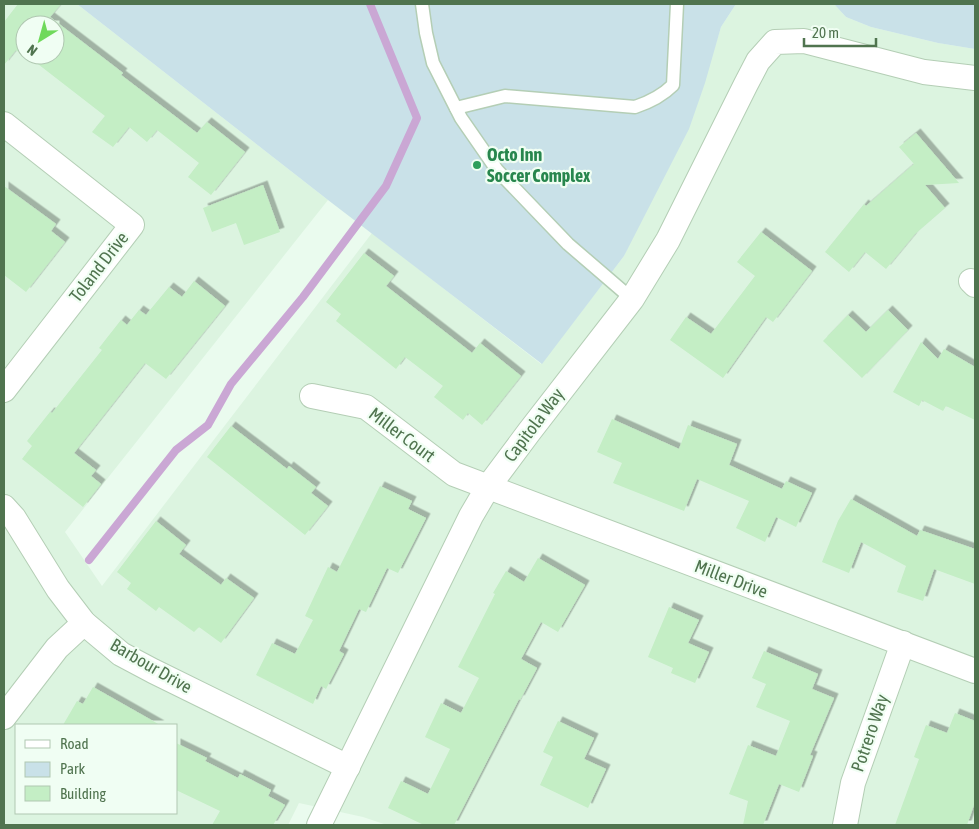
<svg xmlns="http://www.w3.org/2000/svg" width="979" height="829" font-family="'Asap Condensed',sans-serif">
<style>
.residential{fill:#dcf4e0;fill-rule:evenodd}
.green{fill:#c9e1e8}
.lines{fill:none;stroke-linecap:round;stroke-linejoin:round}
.stream{stroke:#caa7d4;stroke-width:8}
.building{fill:#c4eec5;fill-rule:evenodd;filter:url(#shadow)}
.service-casing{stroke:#b4ceb5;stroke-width:15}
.minor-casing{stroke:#b4ceb5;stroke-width:26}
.service{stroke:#fff;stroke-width:12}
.minor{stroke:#fff;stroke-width:24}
.leisure-dot{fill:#2e9e5b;stroke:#f0fef3;stroke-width:2}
.labels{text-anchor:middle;stroke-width:4.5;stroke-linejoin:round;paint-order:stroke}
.leisure-label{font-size:18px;font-weight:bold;fill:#27864d;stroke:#f0fef3;text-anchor:start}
.street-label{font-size:18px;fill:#50744f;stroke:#f0fef3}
</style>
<defs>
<filter id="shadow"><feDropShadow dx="4.5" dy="-4.5" stdDeviation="0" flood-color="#0004"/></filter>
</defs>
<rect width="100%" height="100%" fill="#eafbee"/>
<!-- residential -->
<path class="residential" d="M4 4H77L328 200 65 532 102 586 372 233 541 364 624 256 713 53 721 27 736 4H834L846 17 871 27 938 43 975 49V825H387L363 817 299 803 288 825H4ZM25 25H55V55H25ZM16 725H176V813H16Z"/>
<!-- green -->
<g class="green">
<polygon points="77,4 736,4 721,27 705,83 689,129 624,256 542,364 328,200"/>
<polygon points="834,4 975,4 975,49 938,43 871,27 846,17"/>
</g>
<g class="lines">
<!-- stream -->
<polyline class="stream" points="89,560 176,450 208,425 231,384 303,297 386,186 417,118 370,4"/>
</g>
<!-- building -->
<g class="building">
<path d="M18 4H61L50 17 123 73 121 75 197 133 207 122 245 152 211 195 188 177 199 163 157 130 147 142 129 127 113 147 92 132 105 116 34 61 32 63 16 50 4 65V22ZM25 25H55V55H25Z"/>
<polygon points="916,133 959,183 925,185 945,208 915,234 886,269 865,252 849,272 825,252 864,204 866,206 914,164 899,147"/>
<polygon points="263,185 280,232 244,245 236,223 212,232 203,208"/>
<polygon points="4,186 56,224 51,231 65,242 26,292 4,275"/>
<polygon points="761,232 812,271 773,322 766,317 723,378 670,340 686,317 711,334 755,276 737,262"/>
<polygon points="364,253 394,276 386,286 472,353 480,343 521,376 482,425 468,413 463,420 434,397 443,386 405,357 396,369 336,321 341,314 326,302"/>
<polygon points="194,281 225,306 166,379 145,363 74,453 96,470 91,476 101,484 83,507 22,459 32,446 27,441 50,412 52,413 102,350 99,348 121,320 127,325 139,310 146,315 169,287 182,297"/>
<polygon points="888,310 908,330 862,378 823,341 848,315 866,332"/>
<polygon points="921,342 938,359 944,349 975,367 975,420 946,406 943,411 922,400 919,406 893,392"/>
<polygon points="612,419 679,449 688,425 737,444 729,465 782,489 786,481 812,493 796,527 776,517 765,542 736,528 749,501 697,479 684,511 613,483 622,463 597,452"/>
<polygon points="231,426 287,469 289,466 316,487 311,493 328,506 305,535 207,457"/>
<polygon points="380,486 412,501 408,509 426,518 398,573 387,568 366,612 359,609 339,651 344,654 326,689 321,686 313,704 256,675 272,643 295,654 313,620 305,616 328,567 337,572"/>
<polygon points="851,499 917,536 920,530 975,549 975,584 934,569 923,601 897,592 906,566 861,542 849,573 822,562 838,521"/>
<polygon points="156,521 186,545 179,554 221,585 226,578 254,598 221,643 199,627 194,632 159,607 156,611 127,589 131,583 117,572"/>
<polygon points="538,558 585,585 558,632 541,622 521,659 537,668 520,700 519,699 454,825 424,825 388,808 401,781 428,794 450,749 425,737 441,703 461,713 479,678 458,667 495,594 493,593 506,571 524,582"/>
<polygon points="669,607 699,620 688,643 709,652 695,683 671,673 673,668 648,657"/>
<polygon points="764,651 818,674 812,689 834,698 810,755 813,756 799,792 779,784 763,825 743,825 748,801 729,794 748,745 776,756 790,721 756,707 766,684 752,678"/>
<polygon points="93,687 160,725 63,725 77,701 83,704"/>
<polygon points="955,713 975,721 975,802 967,825 895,825 919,759 914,757 926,725 947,733"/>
<polygon points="558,721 594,738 584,759 606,769 588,808 540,785 553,757 543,752"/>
<polygon points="176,743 207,758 205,761 238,778 240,774 271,790 268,796 285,805 273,825 212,825 220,811 176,790"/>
</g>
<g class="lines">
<!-- service casing -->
<g class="service-casing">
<g id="service">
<polyline points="422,4 426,33 433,63 461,118 497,170 568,244 632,299"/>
<path d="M456 108 505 96 635 107C650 102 662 96 673 85L677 4"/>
</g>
</g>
<!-- minor casing -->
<g class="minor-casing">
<g id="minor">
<polyline points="4,124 132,225 4,390"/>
<polyline points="971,281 975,285"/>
<polyline points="312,396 366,407 454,474 975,671"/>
<polyline points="4,507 14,518 58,589 84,623 121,654 153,671 348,767"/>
<polyline points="4,717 57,648 84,623"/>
<polyline points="319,825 471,516 488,487 529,432 632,299 668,240 746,84 758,61 775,42 804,41 924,72 975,78"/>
<polyline points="845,825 853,783 903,643"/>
</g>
</g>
<!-- service -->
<use href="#service" class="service"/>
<!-- minor -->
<use href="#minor" class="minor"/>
</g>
<!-- markers -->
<circle class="leisure-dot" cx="477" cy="165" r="5"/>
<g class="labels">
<!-- leisure labels -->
<g class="leisure-label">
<text x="487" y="161">Octo Inn<tspan x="487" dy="21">Soccer Complex</tspan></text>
</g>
<!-- street labels -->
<g class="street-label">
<text transform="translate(99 267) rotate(-52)" y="6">Toland Drive</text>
<text transform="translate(534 425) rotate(-53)" y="6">Capitola Way</text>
<text transform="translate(402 435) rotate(37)" y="6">Miller Court</text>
<text transform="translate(731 579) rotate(21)" y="6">Miller Drive</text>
<text transform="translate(151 666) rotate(30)" y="6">Barbour Drive</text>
<text transform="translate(870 733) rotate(-71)" y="6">Potrero Way</text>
</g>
</g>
<!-- border -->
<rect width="979" height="829" fill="none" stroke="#50744f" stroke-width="10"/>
<!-- legend -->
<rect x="15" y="724" width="162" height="90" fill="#f0fef3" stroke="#b0c7b1"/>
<rect x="25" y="740" width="25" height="8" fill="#ffffff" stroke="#b0c7b1"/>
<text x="60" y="749" font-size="15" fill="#50744f">Road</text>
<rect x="25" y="762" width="25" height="15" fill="#c9e1e8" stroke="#b0c7b1"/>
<text x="60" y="774" font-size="15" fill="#50744f">Park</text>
<rect x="25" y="786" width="25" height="15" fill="#c4eec5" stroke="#b0c7b1"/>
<text x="60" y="799" font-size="15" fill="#50744f">Building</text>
<!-- north arrow -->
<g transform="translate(40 40) rotate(217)"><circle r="24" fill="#f0fef3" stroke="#b0c7b1"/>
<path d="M0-4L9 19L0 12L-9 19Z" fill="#6fd95b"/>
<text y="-8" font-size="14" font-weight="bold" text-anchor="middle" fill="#50744f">N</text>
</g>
<!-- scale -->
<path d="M804 38v8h72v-8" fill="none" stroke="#50744f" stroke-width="2.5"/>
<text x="812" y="38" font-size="15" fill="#50744f" stroke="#f0fef3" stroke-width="4" paint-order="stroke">20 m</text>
</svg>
